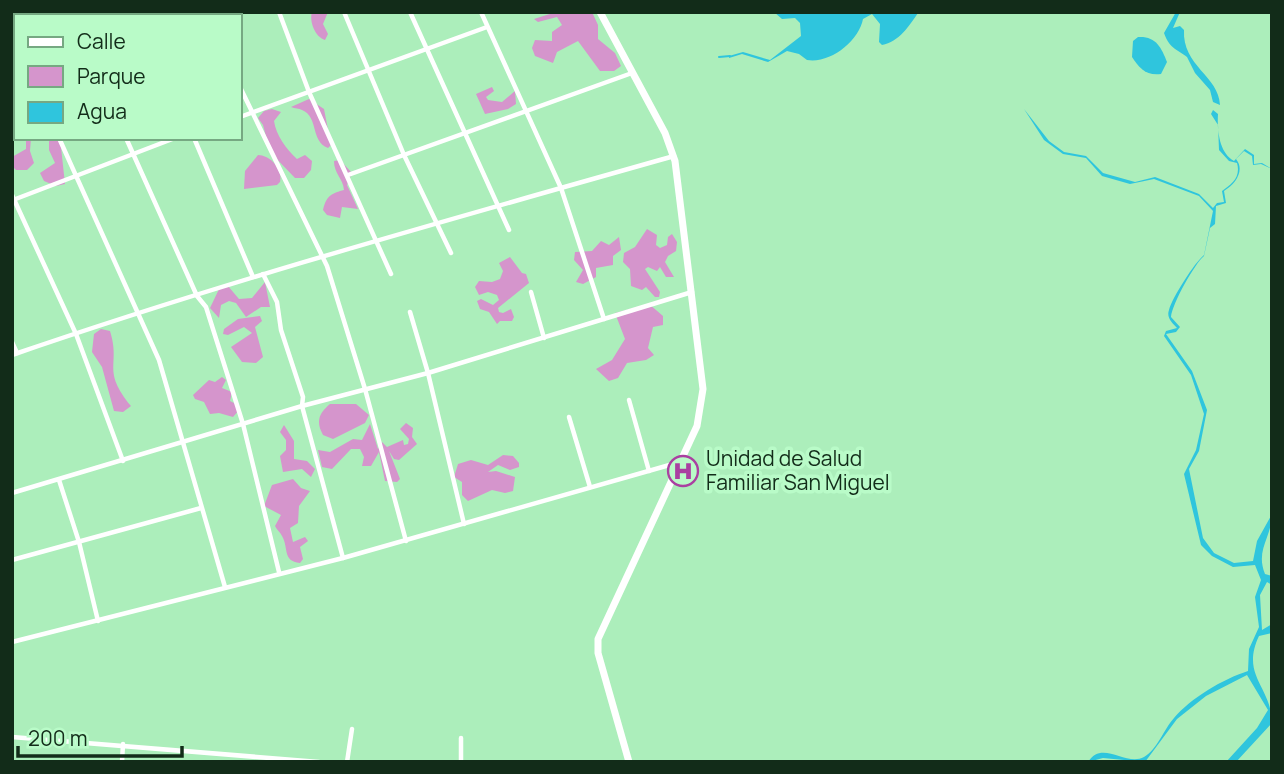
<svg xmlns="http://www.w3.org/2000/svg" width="1284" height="774" font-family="Manrope,sans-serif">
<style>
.green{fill:#d595cc}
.water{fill:#2fc5dd}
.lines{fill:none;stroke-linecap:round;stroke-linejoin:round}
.stream{stroke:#2fc5dd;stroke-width:2}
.minor{stroke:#fff;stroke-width:4.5}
.secondary{stroke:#fff;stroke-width:7}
.labels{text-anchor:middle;stroke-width:7;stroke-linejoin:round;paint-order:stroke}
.poi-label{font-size:21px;fill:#122c19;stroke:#b9fbc8;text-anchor:start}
</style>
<rect width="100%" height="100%" fill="#aceebb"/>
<!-- green -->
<g class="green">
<path d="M312 12H328L323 24 328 34 325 40C315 37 309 21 312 12Z"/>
<polygon points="556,12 592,12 598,25 598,39 615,53 621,66 614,71 600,71 578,41 557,52 553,63 535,56 532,48 535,40 552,41 552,32 562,25 557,17 538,22 534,19"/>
<polygon points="492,87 494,91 486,97 488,100 502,102 515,91 516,104 508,109 485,114 476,94"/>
<path d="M309 99 324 109 331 145 328 148C310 141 319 117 302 110 299 108 295 109 291 107Z"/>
<path d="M272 109 281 112 274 121C276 135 286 149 297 159L305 155 312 161 311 170 304 178H295L270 152 263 125 258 118 264 111Z"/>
<polygon points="26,138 31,138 30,151 34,163 27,170 16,170 12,166 12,157 26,149"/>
<polygon points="49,138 60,138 65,184 56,186 44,181 40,173 55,163 49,150"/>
<path d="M258 155C270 155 283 169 280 182L277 185 244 189 245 171Z"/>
<path d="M340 160 352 173 347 185 358 209 342 207 340 218 327 215 323 210C326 195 333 193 344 190 343 178 334 174 334 161Z"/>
<polygon points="647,229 657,235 656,245 660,248 667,245 668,237 672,234 677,242 676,251 668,256 665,262 674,277 666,277 660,267 657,271 648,267 645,269 660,292 659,297 655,297 646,287 642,290 631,286 630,269 623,262 624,253 635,247"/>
<polygon points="619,237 621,250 613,256 613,265 596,268 596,277 583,284 576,282 583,270 574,260 575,252 592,251 601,241 609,245"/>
<polygon points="510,257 522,273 526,274 529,283 498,308 499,312 503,313 511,309 514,317 512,321 500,321 497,324 489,312 480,309 477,301 481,299 493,305 499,300 497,295 488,292 479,295 475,287 479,281 492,282 500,279 503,271 499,263"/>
<polygon points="265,282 270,307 261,307 246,317 236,303 229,301 221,305 219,318 210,308 220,287 228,286 239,299 252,298"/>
<polygon points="649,304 663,316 663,325 653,327 648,348 654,355 646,360 627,363 618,378 609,381 596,369 612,360 625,339 615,313"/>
<polygon points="260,316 262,321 255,327 263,357 256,363 242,362 231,347 252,333 244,327 228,335 223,334 224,329 238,319"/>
<path d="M101 329 110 331C121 366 101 369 131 406L123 412 114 411 102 367 92 352 94 334Z"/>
<polygon points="222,377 226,380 222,388 232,392 230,401 238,405 239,410 233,417 219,413 210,414 204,402 195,399 193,395 209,380 215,382"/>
<path d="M330 404H356L369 415 365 423 333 439 323 435C316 422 318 414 330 404Z"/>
<polygon points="406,423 413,428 412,437 417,444 399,460 394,459 389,451 400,479 397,482 385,481 379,452 371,466 362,466 364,457 360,449 351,449 332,469 322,467 318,450 330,452 353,439 362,440 370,424 378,449 382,442 387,447 403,440 404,445 408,444 409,439 400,429"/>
<polygon points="284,425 294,441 294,459 307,461 315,469 311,477 302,469 283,472 280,456 286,450 286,440 280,432"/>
<polygon points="503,455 513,456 519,463 519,467 510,470 498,465 488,472 496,471 515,477 513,491 505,493 492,490 468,501 462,495 462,482 454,477 458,464 471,460 488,465"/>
<path d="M293 479 301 488 310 491 299 506 298 523 290 528 293 542 305 537 308 541 300 547 303 559 300 563C282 561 289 548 282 536 280 532 277 530 275 526L281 515 264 506 272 485Z"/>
</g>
<!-- water -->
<g class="water">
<path d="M774 12H918V13C909 26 899 42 882 45L879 42 880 24 872 14 863 19C859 41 830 64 807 60L799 54 787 51 768 62 742 54 729 58V56L743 52 770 60 801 36 800 23 795 18 782 19Z"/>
<path d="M1176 12H1180L1173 28 1180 26 1184 30C1182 66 1219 76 1220 105L1213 102 1210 90 1195 73 1187 57C1179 50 1170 50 1164 33Z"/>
<path d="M1138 37C1156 36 1161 47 1167 62L1161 74C1146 76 1139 68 1132 57L1133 41Z"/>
<path d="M1024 109 1049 141 1064 152 1086 156 1103 173 1135 182 1155 177 1199 194 1213 208 1217 203 1224 202 1222 191C1232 184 1241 177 1237 163L1229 161 1219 150 1218 125 1211 114 1213 110 1218 114C1217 130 1219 153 1234 161L1245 149 1254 155V164L1262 163 1272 169 1261 164 1253 165 1252 156 1244 151 1236 159C1245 170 1236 184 1224 191L1226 203 1216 206 1215 224 1210 228 1204 256C1195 263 1172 304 1171 317L1180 327 1176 332 1166 334 1192 371 1207 410 1199 451 1189 469 1203 538 1214 553 1234 563 1253 561 1257 541 1272 514C1272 537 1255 550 1265 574L1272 576V585L1267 582 1260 595 1262 630 1272 624V633L1259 636C1240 676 1272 687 1272 723L1236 762H1226L1257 728 1268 710 1247 675 1206 696 1177 719 1145 762 1103 758 1088 762C1102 739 1126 767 1144 757 1157 750 1164 729 1174 718 1191 698 1223 679 1248 671L1249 649 1259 627 1255 597 1261 580 1255 565 1233 567 1212 556 1201 545 1184 474 1196 450 1204 414 1191 375 1164 336 1166 331 1177 328C1173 324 1166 318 1169 310 1172 298 1195 262 1204 255L1213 211 1199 196 1154 179 1130 184 1102 176 1086 158 1063 154 1044 140Z"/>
</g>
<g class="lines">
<!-- stream -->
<polyline class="stream" points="719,57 730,56"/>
<!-- minor -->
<g class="minor">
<polyline points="142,12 143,16"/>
<polyline points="208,12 209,16"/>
<polyline points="279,12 309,92 391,274"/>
<polyline points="344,12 404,155 451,253"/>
<polyline points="410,12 509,230"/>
<polyline points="481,12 561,188 604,319"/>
<polyline points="188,16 197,12"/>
<polyline points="12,27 16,35"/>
<polyline points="12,87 16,85"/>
<polyline points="240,87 327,266 365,389 406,541"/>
<polyline points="240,117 487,27"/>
<polyline points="59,138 159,360 225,587"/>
<polyline points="126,138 197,296 206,307 243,424 279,572"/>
<polyline points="194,138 253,277"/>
<polyline points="348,175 632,73"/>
<polyline points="12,195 76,334 123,461"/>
<polyline points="13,200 175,138"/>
<polyline points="263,274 277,302 281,330 303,397 302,406 343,558"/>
<polyline points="531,292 544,338"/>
<polyline points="410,312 428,373 464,524"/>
<polyline points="12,342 17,353"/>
<path d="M12 355C230 280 452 219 674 156"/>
<polyline points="629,400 649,471"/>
<polyline points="569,417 590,487"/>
<polyline points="59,480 79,542 98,621"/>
<polyline points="12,493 302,406 428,373 692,292"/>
<polyline points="12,560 201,508"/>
<polyline points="12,642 343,558 680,462"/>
<polyline points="12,737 319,762"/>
<polyline points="461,738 461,762"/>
<polyline points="122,762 123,744"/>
<polyline points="347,762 352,729"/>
</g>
<!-- secondary -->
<polyline class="secondary" points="600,12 665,133 675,161 703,389 697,426 598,639 598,653 629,762"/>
</g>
<!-- icons -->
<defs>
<g id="hospital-ring" transform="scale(1.575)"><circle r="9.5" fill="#b9fbc8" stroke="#aa40a1" stroke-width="1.5"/><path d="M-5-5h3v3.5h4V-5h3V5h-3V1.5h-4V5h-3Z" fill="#aa40a1"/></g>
</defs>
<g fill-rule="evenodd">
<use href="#hospital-ring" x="683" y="471"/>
</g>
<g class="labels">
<!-- poi labels -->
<g class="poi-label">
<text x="706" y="466">Unidad de Salud<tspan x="706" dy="24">Familiar San Miguel</tspan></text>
</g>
</g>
<!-- border -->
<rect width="1284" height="774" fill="none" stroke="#122c19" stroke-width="28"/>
<!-- legend -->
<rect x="14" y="14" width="228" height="126" fill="#b9fbc8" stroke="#76a882" stroke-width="2"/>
<rect x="28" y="37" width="35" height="10" fill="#ffffff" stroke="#76a882" stroke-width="2"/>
<text x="77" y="49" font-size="21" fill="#122c19">Calle</text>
<rect x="28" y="66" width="35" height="21" fill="#d595cc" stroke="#76a882" stroke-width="2"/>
<text x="77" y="84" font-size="21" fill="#122c19">Parque</text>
<rect x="28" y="102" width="35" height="21" fill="#2fc5dd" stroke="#76a882" stroke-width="2"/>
<text x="77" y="119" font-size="21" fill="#122c19">Agua</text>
<!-- scale -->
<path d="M18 746v10h164v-10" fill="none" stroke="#122c19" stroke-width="3.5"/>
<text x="28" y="746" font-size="21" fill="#122c19" stroke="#b9fbc8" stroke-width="5" paint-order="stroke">200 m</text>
</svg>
